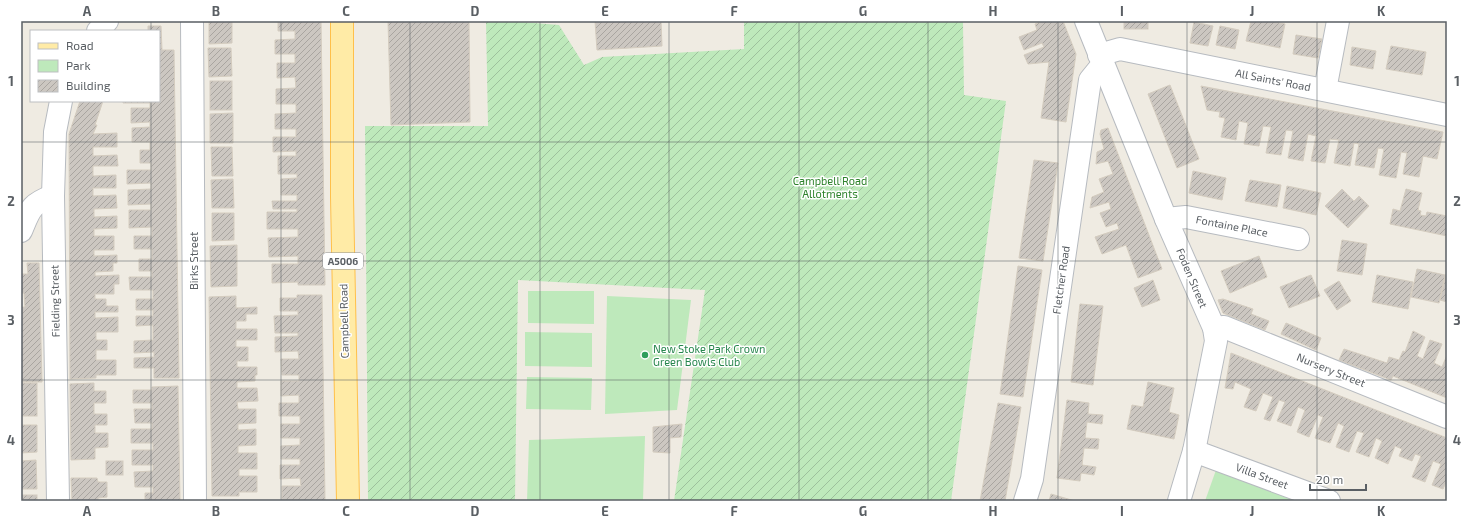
<svg xmlns="http://www.w3.org/2000/svg" width="1468" height="522" font-family="'Exo 2',sans-serif">
<style>
.green{fill:#bee9bb}
.garden{fill:url(#garden-furrows)}
.building{fill:url(#building-hatch);stroke:#d4ccbf}
.lines{fill:none;stroke-linecap:round;stroke-linejoin:round}
.minor-casing{stroke:#b7bbc0;stroke-width:24}
.major-casing{stroke:#ffc04a;stroke-width:24}
.minor{stroke:#fff;stroke-width:22}
.major{stroke:#ffeba6;stroke-width:22}
.grid{fill:none;stroke:#5a5f64;stroke-width:1;stroke-opacity:0.55}
.leisure-dot{fill:#2e9e5b;stroke:#fff;stroke-width:1.5}
.labels{text-anchor:middle;stroke-width:3;stroke-linejoin:round;paint-order:stroke}
.shield{fill:#fff;stroke:#8c8f92;stroke-width:1}
.shield-label{font-size:10px;font-weight:bold;fill:#5a5f64}
.street-label{font-size:11px;fill:#5a5f64;stroke:#fff}
.park-label{font-size:11px;fill:#2d822b;stroke:#fff}
.leisure-label{font-size:11px;fill:#27864d;stroke:#fff;text-anchor:start}
.neatline{fill:none;stroke:#5a5f64;stroke-width:1.5}
.grid-label{font-size:13px;text-anchor:middle;font-weight:bold;fill:#5a5f64}
</style>
<defs>
<pattern id="garden-furrows" width="10" height="10" patternUnits="userSpaceOnUse"><rect width="10" height="10" fill="#bee9bb"/><path d="M-1 1l2-2M0 10L10 0M9 11l2-2" fill="none" stroke="#9dc09c"/></pattern>
<pattern id="building-hatch" width="6" height="6" patternUnits="userSpaceOnUse"><rect width="6" height="6" fill="#ccc7c1"/><path d="M-1 1l2-2M0 6l6-6M5 7l2-2" fill="none" stroke="#a9a5a0"/></pattern>
</defs>
<rect width="100%" height="100%" fill="#efebe2"/>
<!-- green -->
<g class="green">
<polygon points="528,291 594,291 594,324 528,323"/>
<polygon points="607,296 691,300 677,410 605,414"/>
<polygon points="525,332 592,333 592,367 525,366"/>
<polygon points="527,377 592,378 591,410 526,409"/>
<polygon points="645,436 643,501 527,501 529,440"/>
<polygon points="1216,470 1295,501 1205,501"/>
</g>
<!-- garden -->
<polygon class="garden" points="486,21 509,21 559,25 584,65 602,57 744,49 744,21 963,21 964,95 1006,101 951,501 674,501 705,290 518,280 515,501 368,501 365,126 488,126"/>
<!-- building -->
<g class="building">
<polygon points="209,21 232,21 232,43 209,44"/>
<polygon points="278,21 321,21 325,285 298,285 298,282 272,283 272,264 298,264 298,256 269,257 268,238 298,237 298,229 267,229 267,212 297,212 297,209 273,209 272,201 297,201 297,195 281,195 281,179 297,178 297,174 278,174 278,156 296,156 296,151 273,152 273,137 296,137 296,129 275,129 275,114 296,113 296,104 276,104 276,89 296,88 295,77 277,78 277,63 295,63 295,54 275,54 275,40 295,39 295,31 278,31"/>
<polygon points="388,21 469,21 470,122 391,125"/>
<polygon points="595,21 661,21 662,46 597,50"/>
<polygon points="1043,21 1063,21 1076,54 1066,122 1041,118 1049,62 1028,64 1024,55 1044,47 1042,43 1024,50 1019,37 1037,30 1035,24"/>
<rect x="1124" y="21" width="24" height="8"/>
<polygon points="1251,21 1269,21 1285,24 1280,48 1246,41"/>
<polygon points="1194,22 1213,26 1208,46 1190,43"/>
<polygon points="148,26 161,26 162,50 174,50 179,378 154,378 154,368 134,368 134,358 154,357 154,352 134,353 134,341 153,340 153,325 136,326 136,316 153,316 153,310 136,310 136,299 153,299 153,290 130,290 129,277 152,277 152,271 139,271 139,259 152,259 152,249 134,249 134,236 152,236 152,227 129,228 129,210 151,210 151,204 128,205 128,190 151,189 151,183 127,184 127,170 151,170 151,163 140,163 140,150 150,150 150,142 132,142 132,128 150,127 150,122 131,123 131,108 150,108 150,103 123,103 123,101 159,101 159,31 148,31"/>
<polygon points="1220,26 1239,30 1235,49 1216,45"/>
<polygon points="1296,35 1322,39 1318,58 1293,54"/>
<polygon points="1391,46 1426,52 1422,75 1386,69"/>
<polygon points="1352,47 1376,51 1373,69 1350,65"/>
<polygon points="208,48 231,48 232,76 209,77"/>
<rect x="210" y="81" width="22" height="29"/>
<polygon points="1170,85 1199,159 1177,168 1148,94"/>
<polygon points="1201,86 1443,132 1437,159 1423,156 1419,177 1403,174 1407,153 1401,152 1396,178 1379,175 1384,149 1378,148 1374,168 1355,165 1359,144 1354,143 1350,166 1334,163 1339,140 1330,139 1325,163 1311,161 1316,136 1308,134 1303,161 1288,158 1293,131 1286,130 1281,155 1266,153 1271,127 1263,126 1259,146 1244,144 1248,123 1239,121 1236,140 1221,137 1225,118 1219,117 1220,112 1207,110"/>
<polygon points="80,101 103,101 95,125 97,125 93,134 117,133 117,147 93,147 93,156 117,155 118,166 93,166 93,176 116,175 116,188 93,188 93,196 116,195 117,208 94,209 94,217 117,216 117,228 94,229 94,236 114,236 114,250 94,250 94,256 117,255 117,263 113,263 113,271 95,272 95,276 119,275 119,284 114,284 114,294 95,294 95,299 106,299 106,306 118,306 118,312 95,312 95,318 118,317 118,332 96,332 96,340 107,340 107,350 96,350 96,360 116,360 116,375 96,375 96,378 70,379 69,134"/>
<polygon points="233,113 233,143 210,143 210,114"/>
<polygon points="1108,128 1162,269 1138,278 1126,245 1102,254 1095,237 1119,229 1117,223 1106,227 1100,213 1111,209 1109,202 1090,208 1092,197 1104,192 1099,179 1113,174 1108,161 1096,164 1097,152 1104,149 1100,134 1101,130"/>
<polygon points="211,147 232,147 233,176 212,176"/>
<polygon points="1034,160 1058,163 1043,261 1019,258"/>
<polygon points="1193,171 1226,178 1222,200 1189,193"/>
<polygon points="233,179 234,208 212,208 211,180"/>
<polygon points="1250,180 1281,185 1277,207 1245,201"/>
<polygon points="1287,186 1321,193 1316,215 1283,208"/>
<polygon points="1342,189 1354,201 1359,196 1369,206 1348,228 1325,206"/>
<polygon points="1406,189 1422,193 1418,210 1421,211 1420,215 1426,216 1427,212 1447,216 1447,236 1390,224 1393,209 1400,211"/>
<polygon points="212,213 234,213 234,240 212,241"/>
<polygon points="1342,240 1367,244 1362,275 1337,271"/>
<polygon points="237,245 237,286 211,287 210,246"/>
<polygon points="1259,256 1267,277 1230,293 1221,271"/>
<polygon points="27,263 39,263 42,382 21,382 21,307 25,307 24,293 21,293 21,274 28,274"/>
<polygon points="1018,266 1042,270 1023,397 1000,394"/>
<polygon points="1417,269 1445,275 1439,303 1411,297"/>
<polygon points="1446,274 1447,274 1447,302 1440,300"/>
<polygon points="1311,275 1320,296 1289,308 1280,287"/>
<polygon points="1377,275 1413,282 1408,309 1372,302"/>
<polygon points="1153,280 1160,300 1142,307 1134,288"/>
<polygon points="1339,281 1351,301 1337,310 1324,290"/>
<polygon points="297,295 322,295 325,501 282,500 282,486 301,486 300,478 280,479 280,465 300,465 300,459 281,459 281,446 300,445 300,438 281,438 281,424 300,424 300,416 279,416 279,403 299,403 299,395 281,396 281,381 299,381 299,375 282,375 281,359 299,359 298,351 275,352 275,337 298,336 298,333 275,333 274,316 298,315 298,311 280,311 280,298 297,298"/>
<polygon points="236,296 236,308 257,307 257,314 246,314 246,321 236,321 236,329 257,329 257,340 236,340 236,347 248,347 248,361 237,361 237,367 257,367 257,375 255,375 255,381 237,382 237,388 257,388 258,401 237,402 238,409 256,409 256,423 238,424 238,430 256,429 256,445 238,446 238,453 257,453 257,469 239,469 239,476 257,476 257,492 239,492 239,496 212,496 209,297"/>
<polygon points="1223,299 1253,309 1251,314 1269,321 1265,330 1223,313 1218,300"/>
<polygon points="1080,304 1103,306 1093,385 1071,382"/>
<polygon points="1286,323 1321,338 1316,350 1281,334"/>
<polygon points="1413,331 1425,337 1417,356 1423,359 1430,340 1442,344 1434,363 1442,367 1447,355 1447,398 1393,376 1391,380 1339,360 1344,349 1387,363 1389,357 1399,360 1403,351 1405,352"/>
<polygon points="1231,353 1447,438 1447,480 1443,489 1432,485 1441,464 1433,461 1425,482 1412,477 1421,456 1415,454 1412,461 1399,456 1402,449 1395,446 1388,464 1375,458 1382,441 1376,438 1369,457 1356,452 1364,433 1357,431 1349,452 1336,447 1344,426 1338,423 1330,443 1315,438 1323,417 1318,415 1309,437 1297,432 1305,410 1298,407 1291,426 1277,421 1285,402 1279,400 1270,421 1264,419 1273,397 1263,393 1256,411 1244,407 1251,389 1235,382 1233,389 1225,388"/>
<polygon points="1148,382 1174,388 1169,412 1179,415 1174,439 1127,429 1132,405 1143,407"/>
<rect x="21" y="383" width="16" height="33"/>
<polygon points="94,383 94,391 106,391 106,403 94,403 94,414 107,414 107,425 95,425 95,433 108,433 108,447 95,448 95,459 71,460 70,384"/>
<polygon points="178,386 180,501 145,501 145,493 153,493 153,487 135,487 134,472 153,471 153,465 132,465 132,450 153,450 153,443 131,443 131,429 152,429 152,423 135,423 134,409 152,409 152,403 133,403 133,390 152,390 152,387"/>
<polygon points="1067,400 1089,403 1088,414 1103,415 1102,424 1087,422 1085,438 1099,439 1098,449 1084,448 1082,465 1096,467 1094,475 1081,473 1080,481 1057,478"/>
<polygon points="998,403 1021,407 1005,501 980,501"/>
<polygon points="682,424 681,437 670,438 670,453 653,452 653,427"/>
<polygon points="21,425 37,425 37,452 21,453"/>
<polygon points="36,460 37,489 21,489 21,461"/>
<rect x="106" y="461" width="17" height="14"/>
<polygon points="71,478 97,478 98,482 107,482 107,497 98,498 98,501 72,501"/>
<polygon points="1051,494 1075,501 1049,501"/>
<rect x="21" y="495" width="16" height="6"/>
</g>
<g class="lines">
<!-- minor casing -->
<g class="minor-casing">
<g id="minor">
<polyline points="192,21 195,501"/>
<polyline points="1086,21 1166,219 1214,328 1216,341 1194,451 1179,501"/>
<polyline points="98,31 107,21"/>
<polyline points="1099,55 1120,49 1447,115"/>
<polyline points="1325,90 1338,21"/>
<polyline points="1166,219 1186,217 1298,239"/>
<path d="M21 231C30 210 30 204 53 196"/>
<polyline points="1214,328 1224,327 1447,417"/>
<polyline points="1194,451 1329,501"/>
<polyline points="58,501 53,196 55,132 61,101"/>
<polyline points="1025,501 1032,479 1090,80 1103,64"/>
</g>
</g>
<!-- major casing -->
<g class="major-casing">
<polyline id="major" points="342,21 342,197 348,501"/>
</g>
<!-- minor -->
<use href="#minor" class="minor"/>
<!-- major -->
<use href="#major" class="major"/>
</g>
<!-- grid -->
<path class="grid" d="M151 21V31M281 21V501M410 21V501M540 21V501M669 21V501M799 21V501M928 21V501M1058 21V501M1187 21V501M1317 21V501M151 101V501M21 142H1447M21 261H1447M21 380H1447"/>
<!-- markers -->
<circle class="leisure-dot" cx="645" cy="355" r="4"/>
<g class="labels">
<!-- shield labels -->
<rect class="shield" x="323" y="253" width="40" height="16" rx="3"/>
<g class="shield-label">
<text x="343" y="265">A5006</text>
</g>
<!-- street labels -->
<g class="street-label">
<text transform="translate(1273 80) rotate(11)" y="4">All Saints' Road</text>
<text transform="translate(1232 226) rotate(11)" y="4">Fontaine Place</text>
<text transform="translate(194 261) rotate(-90)" y="4">Birks Street</text>
<text transform="translate(1192 278) rotate(67)" y="4">Foden Street</text>
<text transform="translate(1061 280) rotate(-82)" y="4">Fletcher Road</text>
<text transform="translate(55 301) rotate(-91)" y="4">Fielding Street</text>
<text transform="translate(344 321) rotate(-91)" y="4">Campbell Road</text>
<text transform="translate(1331 370) rotate(22)" y="4">Nursery Street</text>
<text transform="translate(1262 476) rotate(20)" y="4">Villa Street</text>
</g>
<!-- park labels -->
<g class="park-label">
<text x="830" y="185">Campbell Road<tspan x="830" dy="13">Allotments</tspan></text>
</g>
<!-- leisure labels -->
<g class="leisure-label">
<text x="653" y="353">New Stoke Park Crown<tspan x="653" dy="13">Green Bowls Club</tspan></text>
</g>
</g>
<!-- border -->
<rect width="1468" height="522" fill="none" stroke="#ffffff" stroke-width="44"/>
<!-- legend -->
<rect x="30" y="30" width="130" height="72" fill="#ffffff" stroke="#bdbfc1"/>
<rect x="38" y="43" width="20" height="6" fill="#ffeba6" stroke="#bdbfc1"/>
<text x="66" y="50" font-size="12" fill="#5a5f64">Road</text>
<rect x="38" y="60" width="20" height="12" fill="#bee9bb" stroke="#bdbfc1"/>
<text x="66" y="70" font-size="12" fill="#5a5f64">Park</text>
<rect x="38" y="80" width="20" height="12" fill="url(#building-hatch)" stroke="#bdbfc1"/>
<text x="66" y="90" font-size="12" fill="#5a5f64">Building</text>
<!-- scale -->
<path d="M1310 484v6h56v-6" fill="none" stroke="#5a5f64" stroke-width="2"/>
<text x="1316" y="484" font-size="12" fill="#5a5f64" stroke="#ffffff" stroke-width="3" paint-order="stroke">20 m</text>
<rect x="22" y="22" width="1424" height="478" class="neatline"/>
<g class="grid-label">
<text x="87" y="16">A</text>
<text x="216" y="16">B</text>
<text x="346" y="16">C</text>
<text x="475" y="16">D</text>
<text x="605" y="16">E</text>
<text x="734" y="16">F</text>
<text x="863" y="16">G</text>
<text x="993" y="16">H</text>
<text x="1122" y="16">I</text>
<text x="1252" y="16">J</text>
<text x="1381" y="16">K</text>
<text x="11" y="86">1</text>
<text x="1457" y="86">1</text>
<text x="11" y="206">2</text>
<text x="1457" y="206">2</text>
<text x="11" y="325">3</text>
<text x="1457" y="325">3</text>
<text x="11" y="445">4</text>
<text x="1457" y="445">4</text>
<text x="87" y="516">A</text>
<text x="216" y="516">B</text>
<text x="346" y="516">C</text>
<text x="475" y="516">D</text>
<text x="605" y="516">E</text>
<text x="734" y="516">F</text>
<text x="863" y="516">G</text>
<text x="993" y="516">H</text>
<text x="1122" y="516">I</text>
<text x="1252" y="516">J</text>
<text x="1381" y="516">K</text>
</g>
</svg>
